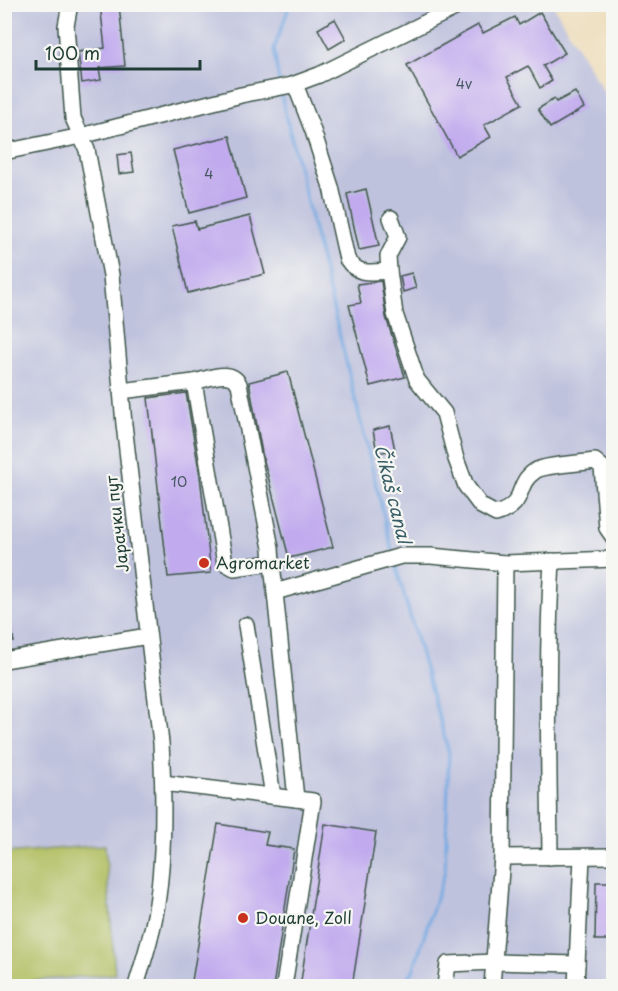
<svg xmlns="http://www.w3.org/2000/svg" width="618" height="991" font-family="'Playpen Sans',sans-serif">
<style>
.industrial{fill:#bfc2dd}
.green{fill:#b1be60;stroke:#687e4a;stroke-width:1.5}
.lines{fill:none;stroke-linecap:round;stroke-linejoin:round}
.stream{stroke:#76aae2;stroke-width:3}
.building{fill:#c1aaee}
.minor-casing{stroke:#3e5549;stroke-width:18}
.minor{stroke:#fff;stroke-width:15}
.poi-dot{fill:#c8321e;stroke:#f6f6f2;stroke-width:2}
.labels{text-anchor:middle;stroke-width:4.5;stroke-linejoin:round;paint-order:stroke}
.number-label{font-size:14px;fill:#485862}
.street-label{font-size:16px;fill:#1f3d34;stroke:#f6f6f2}
.poi-label{font-size:16px;fill:#1f3d34;stroke:#f6f6f2;text-anchor:start}
.water-label{font-size:18px;font-style:italic;fill:#395e68;stroke:#f6f6f2}
</style>
<rect width="100%" height="100%" fill="#f6f6f2"/>
<filter id="ink" filterUnits="userSpaceOnUse"><feTurbulence type="fractalNoise" baseFrequency=".0167" numOctaves="2"/><feDisplacementMap in="SourceGraphic" scale="12" xChannelSelector="R" yChannelSelector="G"/><feConvolveMatrix kernelMatrix="1 2 1 2 8 2 1 2 1" color-interpolation-filters="sRGB"/></filter>
<filter id="wash" filterUnits="userSpaceOnUse"><feTurbulence type="fractalNoise" baseFrequency=".008" numOctaves="4" result="noise"/><feDisplacementMap in="SourceGraphic" scale="24" xChannelSelector="R" yChannelSelector="G"/><feGaussianBlur stdDeviation="1.35" result="paint"/><feColorMatrix in="noise" values="0 0 0 0 0 0 0 0 0 0 0 0 0 0 0 0 0 1.4 0 .05"/><feComposite in="paint" operator="in"/></filter>
<g filter="url(#wash)">
<rect width="100%" height="100%" fill="#eedebd"/>
<!-- industrial -->
<polygon class="industrial" points="5,5 553,5 613,108 613,986 5,986"/>
<!-- green -->
<polygon class="green" points="105,845 115,974 5,983 5,853"/>
<g class="lines">
<!-- stream -->
<g class="stream">
<polyline points="279,82 274,49 290,4"/>
<polyline points="280,91 393,554"/>
<polyline points="395,563 449,753 445,871 413,971 402,986"/>
</g>
</g>
<g id="blocks">
<!-- building -->
<g class="building">
<polygon points="100,4 119,4 125,66 99,68 101,80 82,83 78,52 105,48"/>
<polygon points="540,12 565,53 543,66 552,81 540,88 528,66 507,77 522,104 484,125 491,137 457,156 407,65 478,25 483,33 515,17 519,25"/>
<polygon points="335,19 346,39 329,49 318,29"/>
<polygon points="575,92 584,108 550,128 538,109 554,99 556,102"/>
<polygon points="230,136 246,198 189,213 173,150"/>
<polygon points="131,153 134,172 119,174 117,155"/>
<polygon points="366,189 379,246 359,250 347,194"/>
<polygon points="250,216 265,274 188,293 172,226 195,221 197,229"/>
<polygon points="412,273 416,288 403,292 400,276"/>
<polygon points="381,281 386,317 405,377 370,386 349,305 361,303 357,284"/>
<polygon points="288,372 333,547 289,558 262,453 249,382"/>
<polygon points="186,393 200,476 211,573 168,577 148,398"/>
<polygon points="390,426 395,450 377,453 373,430"/>
<polygon points="9,615 14,642 4,643 4,616"/>
<polygon points="218,824 268,832 265,845 294,849 273,987 191,987"/>
<polygon points="325,824 376,832 352,987 300,987"/>
<polygon points="596,882 614,882 614,940 595,940"/>
</g>
</g>
</g>
<g filter="url(#ink)">
<use href="#blocks" fill-opacity="0" stroke="#3e5549" stroke-width="1.5"/>
<g class="lines">
<!-- minor casing -->
<g class="minor-casing">
<g id="minor">
<polyline points="70,4 66,26 73,118 81,136 241,95 292,85 319,75 463,4"/>
<path d="M295 84 313 131 331 187 347 259C358 276 371 272 389 271"/>
<path d="M4 152 81 136 87 150 111 275 124 424 161 743C164 798 165 856 156 910 152 936 143 962 136 986"/>
<path d="M391 218 398 237 388 256 389 271 395 314 417 380 444 413 456 459 466 486 481 506 496 514C529 503 513 486 535 471 543 465 583 463 595 461L602 467 607 528 614 538"/>
<path d="M194 382C208 379 230 368 239 384L271 548 272 563"/>
<polyline points="121,391 194,382 225,563 234,568 272,563 296,799"/>
<polyline points="275,592 401,556 431,556 505,563 614,559"/>
<polyline points="246,625 273,796"/>
<polyline points="4,660 148,636"/>
<polyline points="163,783 313,801 284,986"/>
<polyline points="502,857 614,856"/>
<path d="M550 857C549 758 546 659 552 561"/>
<polyline points="445,986 448,964 494,962 577,964"/>
<polyline points="492,986 502,857 505,563"/>
<polyline points="576,986 582,857"/>
</g>
</g>
<!-- minor -->
<use href="#minor" class="minor"/>
</g>
</g>
<!-- markers -->
<g class="poi-dot">
<circle cx="204" cy="563" r="6"/>
<circle cx="243" cy="918" r="6"/>
</g>
<g class="labels">
<!-- number labels -->
<g class="number-label">
<text x="464" y="89">4v</text>
<text x="209" y="179">4</text>
<text x="179" y="487">10</text>
</g>
<!-- street labels -->
<g class="street-label">
<text transform="translate(117 524) rotate(-97)" y="6">Јарачки пут</text>
</g>
<!-- poi labels -->
<g class="poi-label">
<text x="216" y="569">Agromarket</text>
<text x="255" y="924">Douane, Zoll</text>
</g>
<!-- water labels -->
<g class="water-label">
<text transform="translate(392 494) rotate(76)" y="6">Čikaš canal</text>
</g>
</g>
<!-- margin -->
<rect width="618" height="991" fill="none" stroke="#f6f6f2" stroke-width="24"/>
<!-- scale -->
<path d="M36 60v9h164v-9" fill="none" stroke="#1f3d34" stroke-width="3"/>
<text x="45" y="60" font-size="18" fill="#1f3d34" stroke="#f6f6f2" stroke-width="4.5" paint-order="stroke">100 m</text>
</svg>
